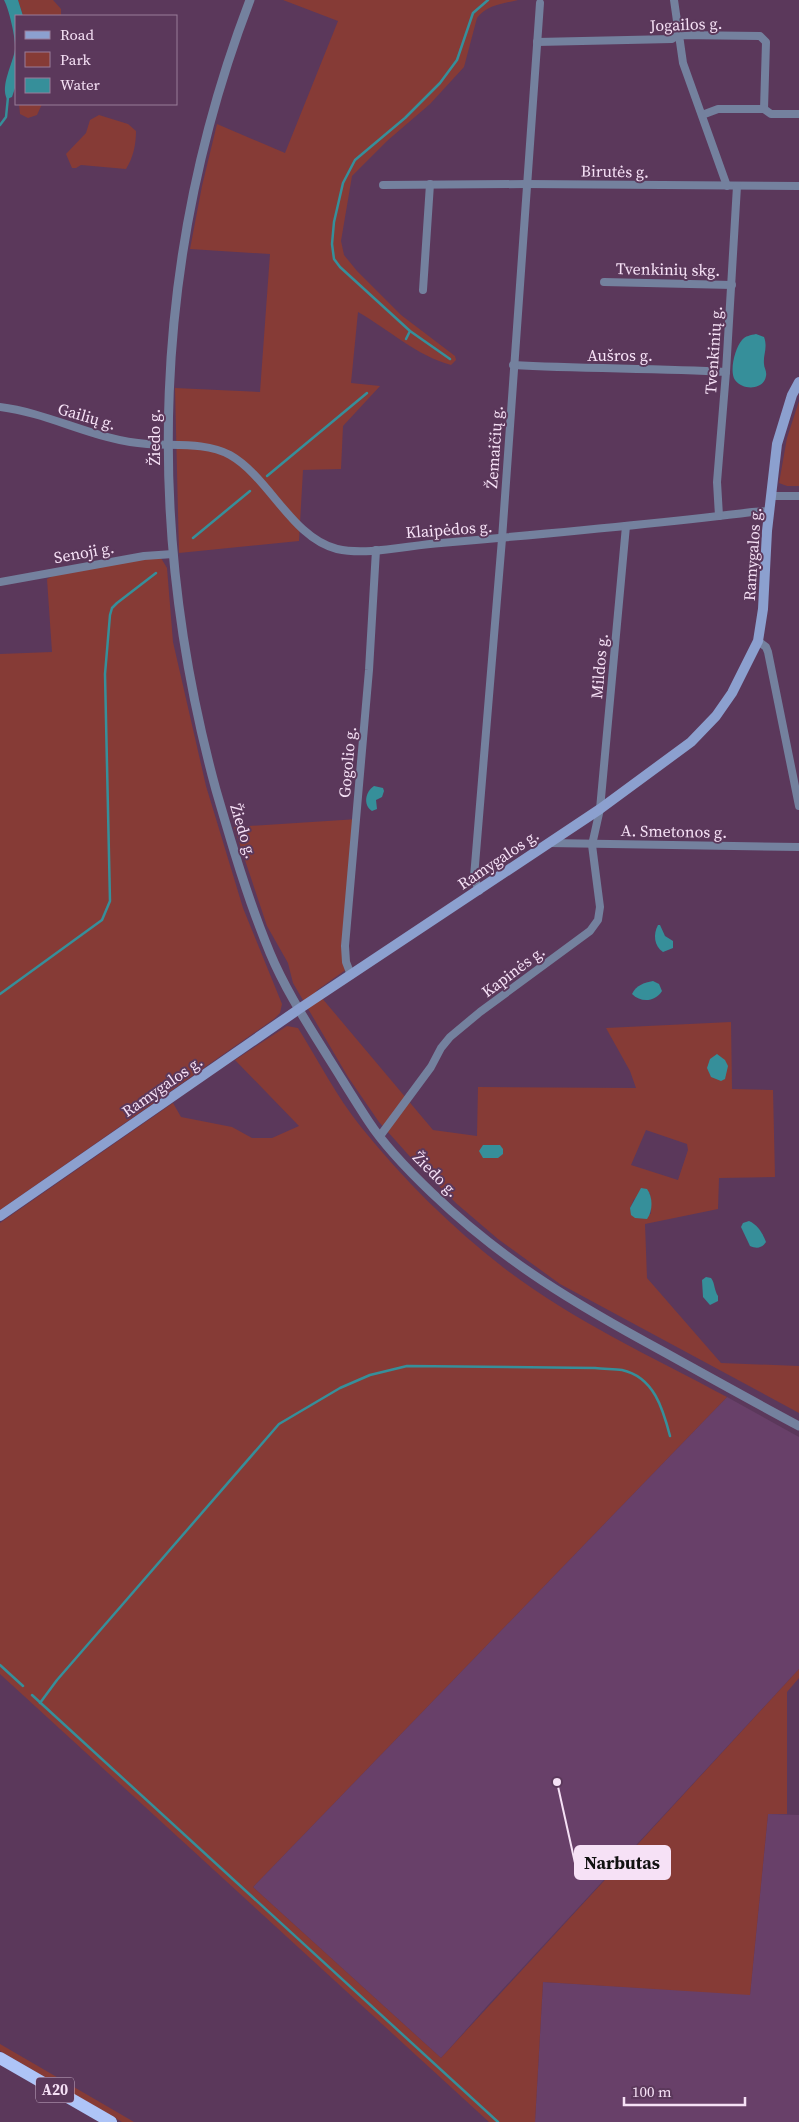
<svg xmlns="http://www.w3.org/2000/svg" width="799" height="2122" font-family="'Source Serif 4',serif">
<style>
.built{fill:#684069}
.green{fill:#863b36;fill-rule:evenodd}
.water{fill:#368f9a}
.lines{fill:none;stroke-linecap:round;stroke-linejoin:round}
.stream{stroke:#368f9a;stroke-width:2.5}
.minor{stroke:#74819e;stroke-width:8}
.tertiary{stroke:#74819e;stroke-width:9}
.secondary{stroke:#8ca0cf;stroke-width:10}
.trunk{stroke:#aec4f7;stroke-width:12}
.labels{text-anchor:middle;stroke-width:4;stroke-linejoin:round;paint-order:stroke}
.shield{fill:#5b385b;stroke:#c8aec8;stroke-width:1}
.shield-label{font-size:15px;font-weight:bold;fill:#f6e1f6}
.street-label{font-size:16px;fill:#f6e1f6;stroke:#5b385b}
.leader{fill:none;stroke:#f6e1f6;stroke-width:2}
.callout-dot{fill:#f6e1f6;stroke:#5b385b;stroke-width:2}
.callout{fill:#f6e1f6;stroke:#f6e1f6;stroke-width:2}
.callout-label{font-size:18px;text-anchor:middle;font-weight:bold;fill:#111}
</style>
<rect width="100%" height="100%" fill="#5b385b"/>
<!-- built -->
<g class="built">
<polygon points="727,1397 799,1437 799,1669 488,2005 441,2058 253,1887"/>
<polygon points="768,1814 799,1815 799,2122 535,2122 543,1982 750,1994"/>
</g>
<!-- green -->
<g class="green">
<polygon points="18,0 53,0 61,9 61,16 23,16"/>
<path d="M283 0H518C502 4 487 5 477 18L464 67 430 104 387 141 352 176 341 241 344 255 357 271 401 315 455 356 456 360 451 365C417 356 388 329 358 312L351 383 380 386 343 426 341 469 303 470 299 541 179 553 175 388 260 392 270 254 190 249 202 186 217 124 285 153 338 21Z"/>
<polygon points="19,104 42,104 37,115 28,118 20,114"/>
<path d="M99 115 128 124 136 131C136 145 133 158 126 169L81 165 76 168H72L66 154 86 133 90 120Z"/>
<polygon points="799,401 799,486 787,486 779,483 787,438"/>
<polygon points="161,558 167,568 173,642 206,786 243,908 282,1004 280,1013 274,1019 0,1210 0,654 52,652 47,579 58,573 144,559"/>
<path d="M358 819 347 947 351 966 316 991 433 1130 477 1136 478 1087 636 1088 630 1071 606 1028 731 1022 732 1089 773 1090 775 1177 719 1178 718 1209 645 1224 647 1278 721 1363 799 1366V1413L560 1284 498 1239 457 1204 413 1160 379 1122 348 1077 293 983 288 963 267 926 234 827ZM646 1130 687 1144 688 1150 678 1180 631 1165ZM650 1193 651 1214 630 1208 634 1199Z"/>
<path d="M287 1026 298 1028C319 1062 337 1097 361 1127 403 1179 451 1227 504 1268 572 1320 652 1357 727 1397L253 1887 441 2058 799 1669V1678L787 1692V1814H768L750 1995 543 1982 535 2122H489L0 1674V1223L173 1103 181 1117 232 1127 252 1138H272L299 1126 235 1060Z"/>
<polygon points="0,2044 134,2122 122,2122 0,2051"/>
</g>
<!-- water -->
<g class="water">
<path d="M4 0H18L23 16H16V85L12 97 7 99C0 85 13 64 15 49 16 39 9 9 4 0Z"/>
<path d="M756 334 764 337C768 348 763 354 764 364 764 368 767 371 766 376 764 390 743 391 735 380 729 371 735 348 742 340 745 336 751 335 756 334Z"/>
<path d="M374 786 383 788 384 791 382 797 376 800 377 809 372 811C363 805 365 792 374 786Z"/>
<path d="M658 925H660L665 936 673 941V948L663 952C654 946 653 934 658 925Z"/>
<path d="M653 981 659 984 662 991C655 1002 641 1003 632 994 636 985 644 983 653 981Z"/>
<polygon points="717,1054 725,1060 728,1066 725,1079 721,1081 711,1077 707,1068 710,1059"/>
<polygon points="483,1145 500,1145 503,1149 503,1154 498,1158 483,1158 479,1151"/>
<path d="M641 1188 647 1189C653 1197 653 1211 647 1219L635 1218 631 1215 630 1208Z"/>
<path d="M749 1221C758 1225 763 1234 766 1242 762 1248 757 1249 750 1246L741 1227 743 1223Z"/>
<path d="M706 1277 711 1278C715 1283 714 1290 718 1296V1301L710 1305 703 1297 702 1280Z"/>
</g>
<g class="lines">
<!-- stream -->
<g class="stream">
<polyline points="0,125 6,117 8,97"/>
<polyline points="406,339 410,331"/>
<polyline points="450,359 410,331 340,267 334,259 332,244 334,222 343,183 355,160 405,118 440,83 457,60 473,13 488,0"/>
<polyline points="267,476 367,393"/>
<polyline points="193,538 250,491"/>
<polyline points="0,994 102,920 110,901 105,674 110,615 112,608 117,603 156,573"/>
<polyline points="0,1665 23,1686"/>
<polyline points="32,1695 498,2122"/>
<path d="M40 1703 57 1680 279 1424 340 1388 370 1375 407 1366 595 1368C604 1369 614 1369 622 1370 654 1377 663 1409 670 1436"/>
</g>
<!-- minor -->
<g class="minor">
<polyline points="674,0 683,63 727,186"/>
<polyline points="537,42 672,39 678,35 760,36 766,42 764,109"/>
<polyline points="702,115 718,109 764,109 771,114 799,114"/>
<polyline points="383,185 526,184 799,186"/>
<polyline points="604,282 732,285"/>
<polyline points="423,290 430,184"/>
<path d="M513 365C584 369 655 368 726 372"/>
<path d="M0 407C50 413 97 441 147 444 174 446 206 442 230 455 269 477 292 538 337 549 368 556 409 545 441 543 545 534 648 525 752 512L770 511"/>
<polyline points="771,496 799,496"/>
<polyline points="719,516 717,482 726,372 737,186"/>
<polyline points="0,582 144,556 173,554"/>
<polyline points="758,641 766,647 768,652 799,806"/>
<polyline points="549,843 799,847"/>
<polyline points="479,891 474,877 502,539 540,3"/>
<polyline points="351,975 346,962 345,946 369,670 376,550"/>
<polyline points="380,1136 431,1067 441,1048 450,1037 480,1012 590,931 598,920 600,907 592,845 600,809 626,526"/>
</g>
<!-- tertiary -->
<path class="tertiary" d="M250 0C152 256 144 526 216 790 232 845 248 900 270 953 285 989 307 1023 328 1057 342 1079 355 1101 369 1122 386 1148 410 1172 432 1193 504 1262 577 1305 664 1352 709 1377 754 1402 799 1426"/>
<!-- secondary -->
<polyline class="secondary" points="0,1216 299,1009 600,809 691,742 716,716 732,693 758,641 763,609 767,531 777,444 792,395 799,382"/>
<!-- trunk -->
<polyline class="trunk" points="0,2058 111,2122"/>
</g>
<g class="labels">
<!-- shield labels -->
<rect class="shield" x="36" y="2077.5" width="38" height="25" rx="4"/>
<g class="shield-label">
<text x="55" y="2095">A20</text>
</g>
<!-- street labels -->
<g class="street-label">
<text transform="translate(686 24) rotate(-2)" y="6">Jogailos g.</text>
<text transform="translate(615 171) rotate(1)" y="6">Birutės g.</text>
<text transform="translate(668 269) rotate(1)" y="6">Tvenkinių skg.</text>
<text transform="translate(713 350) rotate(-86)" y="6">Tvenkinių g.</text>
<text x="620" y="361">Aušros g.</text>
<text transform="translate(87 416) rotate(16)" y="6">Gailių g.</text>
<text transform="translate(154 437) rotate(-90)" y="6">Žiedo g.</text>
<text transform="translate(494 447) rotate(-86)" y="6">Žemaičių g.</text>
<text transform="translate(449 529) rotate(-4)" y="6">Klaipėdos g.</text>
<text transform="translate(84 552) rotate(-10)" y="6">Senoji g.</text>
<text transform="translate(752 554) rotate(-86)" y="6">Ramygalos g.</text>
<text transform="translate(599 666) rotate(-85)" y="6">Mildos g.</text>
<text transform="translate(347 762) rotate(-85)" y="6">Gogolio g.</text>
<text transform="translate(244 831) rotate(73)" y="6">Žiedo g.</text>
<text transform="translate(674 831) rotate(1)" y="6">A. Smetonos g.</text>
<text transform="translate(498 859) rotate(-34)" y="6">Ramygalos g.</text>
<text transform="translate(513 971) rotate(-37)" y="6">Kapinės g.</text>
<text transform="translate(162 1086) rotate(-35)" y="6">Ramygalos g.</text>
<text transform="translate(436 1174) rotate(45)" y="6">Žiedo g.</text>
</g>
</g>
<!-- callouts -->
<path class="leader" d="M557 1782L575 1863"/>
<circle class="callout-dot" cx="557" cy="1782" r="5"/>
<rect class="callout" x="575" y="1846" width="95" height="33" rx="5"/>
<g class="callout-label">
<text x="622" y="1869">Narbutas</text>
</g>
<!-- legend -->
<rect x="15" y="15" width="162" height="90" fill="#5b385b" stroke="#997c99"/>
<rect x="25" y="31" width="25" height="8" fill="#8ca0cf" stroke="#997c99"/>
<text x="60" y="40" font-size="15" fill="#f6e1f6">Road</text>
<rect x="25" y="52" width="25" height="15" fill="#863b36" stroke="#997c99"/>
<text x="60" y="65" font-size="15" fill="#f6e1f6">Park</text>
<rect x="25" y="78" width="25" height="15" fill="#368f9a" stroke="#997c99"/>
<text x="60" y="90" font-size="15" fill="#f6e1f6">Water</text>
<!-- scale -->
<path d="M624 2097v8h121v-8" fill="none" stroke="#f6e1f6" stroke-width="2.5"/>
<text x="632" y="2097" font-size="15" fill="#f6e1f6" stroke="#5b385b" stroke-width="4" paint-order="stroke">100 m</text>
</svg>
